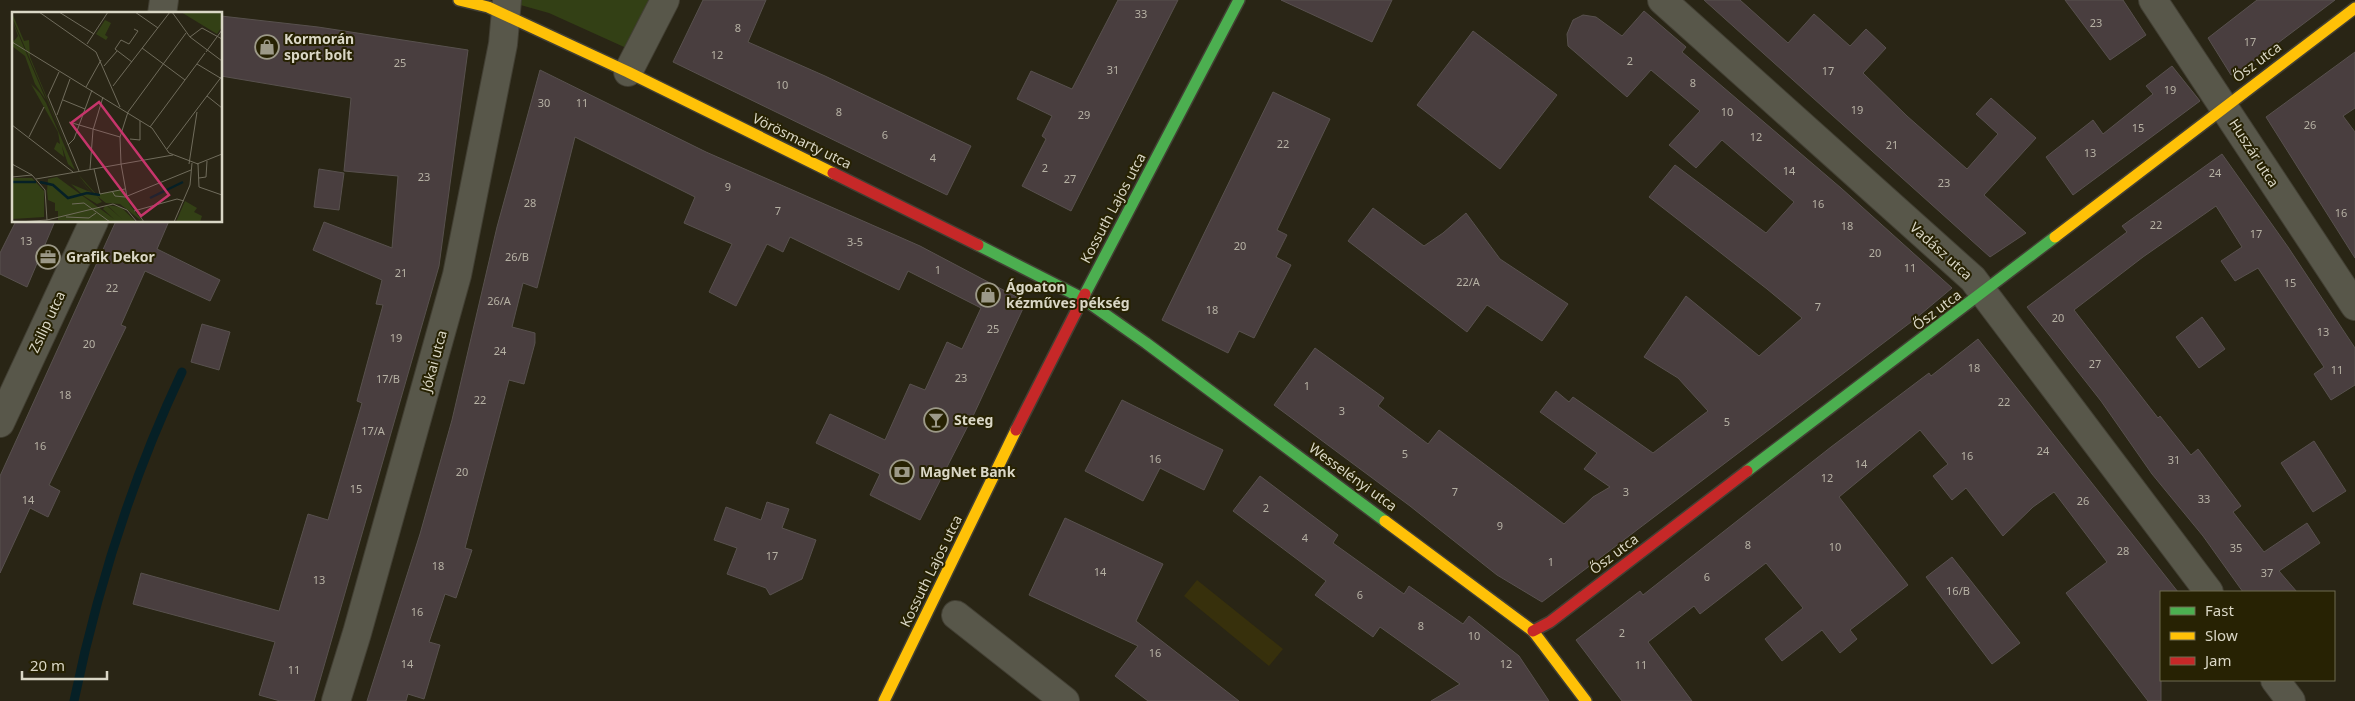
<svg xmlns="http://www.w3.org/2000/svg" width="2355" height="701" font-family="'Noto Sans',sans-serif">
<style>
.built{fill:#37300c}
.green{fill:#334015}
.lines{fill:none;stroke-linecap:round;stroke-linejoin:round}
.stream{stroke:#062026;stroke-width:9}
.building{fill:#493e3f;stroke:#58514e}
.street-casing{stroke:#423f33;stroke-width:30}
.fast-casing{stroke:#423f33;stroke-width:14}
.slow-casing{stroke:#423f33;stroke-width:14}
.jam-casing{stroke:#423f33;stroke-width:14}
.street{stroke:#58574a;stroke-width:28}
.fast{stroke:#4caf50;stroke-width:11}
.slow{stroke:#ffc107;stroke-width:11}
.jam{stroke:#c62828;stroke-width:11}
.labels{text-anchor:middle;stroke-width:4;stroke-linejoin:round;paint-order:stroke}
.number-label{font-size:11px;fill:#b6b1a4}
.poi-label{font-size:14px;font-weight:bold;fill:#dad7c6;stroke:#272203;text-anchor:start}
.street-label{font-size:14px;fill:#dad7c6;stroke:#272203}
.inset-river{fill:none;stroke:#062026;stroke-width:2.5}
.inset-road{fill:none;stroke:#706c5c;stroke-width:1}
.view{fill:#c6356b;fill-opacity:0.15;stroke:#c6356b;stroke-width:2.5}
.inset-edge{fill:none;stroke:#dad7c6;stroke-width:2.5}
</style>
<rect width="100%" height="100%" fill="#292515"/>
<!-- built -->
<polygon class="built" points="1197,580 1283,649 1269,666 1184,596"/>
<!-- green -->
<polygon class="green" points="503,0 668,0 644,56 549,13"/>
<g class="lines">
<!-- stream -->
<path class="stream" d="M74 701C97 589 133 476 182 372"/>
</g>
<!-- building -->
<g class="building">
<polygon points="703,0 766,0 748,42 825,76 971,146 947,195 673,62"/>
<polygon points="1118,0 1178,0 1071,211 1022,186 1046,139 1042,136 1052,116 1017,99 1031,71 1072,89"/>
<polygon points="1281,0 1392,0 1372,42"/>
<polygon points="1704,0 1740,0 1788,43 1814,14 1850,46 1866,29 1886,48 1863,73 1907,116 1967,169 1998,134 1976,114 1991,98 2036,138 1984,195 2026,233 1990,257"/>
<polygon points="2065,0 2123,0 2146,35 2110,60"/>
<polygon points="2257,0 2335,0 2246,67 2231,75 2208,38"/>
<polygon points="1644,11 1686,47 1682,52 1841,188 1952,288 1915,319 1542,602 1497,575 1410,506 1274,405 1315,348 1384,398 1378,406 1428,444 1439,430 1564,524 1593,497 1610,487 1584,469 1597,453 1540,412 1556,391 1569,402 1573,397 1653,453 1708,411 1678,378 1644,357 1686,296 1759,356 1802,318 1767,289 1649,197 1675,165 1766,233 1794,202 1722,140 1696,168 1669,145 1700,111 1651,70 1627,97 1568,46 1567,34 1573,20 1583,15 1596,17 1622,36"/>
<polygon points="221,16 318,27 468,50 439,266 314,701 280,701 259,695 275,642 133,604 141,573 279,611 308,514 328,520 362,403 357,401 383,305 376,304 382,280 313,250 324,222 392,248 398,176 344,171 351,98 221,76"/>
<polygon points="1473,31 1557,95 1500,169 1417,105"/>
<polygon points="2355,52 2355,108 2343,116 2355,132 2355,258 2266,117"/>
<polygon points="2172,66 2200,101 2073,195 2046,157 2093,120 2103,134 2153,94 2146,86"/>
<polygon points="540,70 706,152 920,246 1026,302 974,414 920,520 870,495 880,474 816,443 830,414 885,440 910,384 925,390 947,342 962,349 981,308 908,271 899,290 790,237 783,252 767,244 736,306 709,292 732,244 684,223 695,197 575,137 537,288 523,283 512,327 535,333 535,343 524,384 509,380 465,548 472,550 456,598 445,594 429,642 440,645 424,699 408,694 406,701 367,701 420,534 452,420 497,227"/>
<polygon points="1273,92 1330,119 1277,230 1287,235 1276,257 1291,265 1254,338 1239,331 1228,353 1162,320"/>
<polygon points="2222,154 2288,247 2355,348 2355,385 2331,400 2314,374 2324,367 2258,268 2235,281 2221,261 2242,247 2216,206 2143,257 2074,310 2158,418 2160,416 2191,455 2198,449 2241,506 2233,512 2264,552 2307,523 2320,543 2279,571 2297,592 2243,592 2203,536 2152,474 2101,401 2027,307 2127,232 2122,226"/>
<polygon points="319,169 344,173 339,210 314,207"/>
<polygon points="1373,208 1424,246 1443,233 1466,213 1500,259 1568,304 1542,341 1487,305 1467,332 1348,241"/>
<polygon points="16,221 55,221 27,287 0,274 0,253"/>
<polygon points="116,221 169,221 157,249 220,280 210,301 145,271 121,325 126,327 49,485 60,491 48,517 30,508 0,573 0,476"/>
<polygon points="2202,317 2225,349 2199,368 2176,337"/>
<polygon points="202,324 230,332 219,370 191,362"/>
<polygon points="1978,339 2178,592 2161,592 2161,701 2148,701 2066,593 2107,562 2054,492 2033,507 2003,536 1966,488 1952,500 1933,476 1948,464 1920,430 1839,497 1908,585 1850,630 1857,639 1840,653 1822,630 1782,661 1765,639 1803,608 1766,563 1700,614 1694,606 1648,642 1692,701 1622,701 1576,640 1640,591 1643,595 1831,447 1929,373 1931,376"/>
<polygon points="1122,400 1223,450 1204,490 1160,468 1143,501 1085,471"/>
<polygon points="2314,441 2346,491 2313,512 2281,463"/>
<polygon points="1260,476 1338,535 1333,543 1404,594 1409,586 1463,624 1469,616 1519,656 1549,701 1431,701 1460,684 1380,627 1373,637 1315,595 1326,581 1233,511"/>
<polygon points="767,502 789,509 782,528 816,540 802,579 770,595 766,588 727,574 737,548 714,540 726,507 761,520"/>
<polygon points="1065,518 1163,564 1136,621 1239,701 1148,701 1115,676 1138,646 1029,595"/>
<polygon points="1952,557 2020,643 1992,664 1926,577"/>
</g>
<g class="lines">
<!-- street casing -->
<g class="street-casing">
<g id="street">
<polyline points="1662,0 1973,279 2209,592"/>
<polyline points="2153,0 2355,306"/>
<polyline points="162,14 164,0"/>
<polyline points="628,72 665,0"/>
<polyline points="0,423 94,221"/>
<polyline points="956,615 1065,701"/>
<polyline points="2275,680 2291,701"/>
<polyline points="336,701 357,633 457,275 503,44 507,0"/>
</g>
</g>
<!-- fast casing -->
<g class="fast-casing">
<g id="fast">
<polyline points="978,245 1082,298 1146,343 1385,521"/>
<polyline points="1085,294 1239,0"/>
<polyline points="1747,471 2055,237"/>
</g>
</g>
<!-- slow casing -->
<g class="slow-casing">
<g id="slow">
<polyline points="459,0 488,7 628,72 833,173"/>
<polyline points="2055,237 2355,8"/>
<polyline points="1385,521 1533,631 1586,701"/>
<polyline points="884,701 1016,430"/>
</g>
</g>
<!-- jam casing -->
<g class="jam-casing">
<g id="jam">
<polyline points="833,173 978,245"/>
<polyline points="1016,430 1085,294"/>
<polyline points="1533,631 1550,622 1747,471"/>
</g>
</g>
<!-- street -->
<use href="#street" class="street"/>
<!-- fast -->
<use href="#fast" class="fast"/>
<!-- slow -->
<use href="#slow" class="slow"/>
<!-- jam -->
<use href="#jam" class="jam"/>
</g>
<!-- icons -->
<defs>
<g id="shop-ring" transform="scale(1.25)"><circle r="9.5" fill="#272203" stroke="#9c9988" stroke-width="1.5"/><path d="M-5-2.5h2.3a2.7 3.5 0 0 1 5.4 0H5L5.5 6h-11ZM-1.5-2.5h3a1.5 2.3 0 0 0-3 0Z" fill="#9c9988"/></g>
<g id="office-ring" transform="scale(1.25)"><circle r="9.5" fill="#272203" stroke="#9c9988" stroke-width="1.5"/><path d="M-6-3h4V-5.5h4V-3h4V5H-6ZM-1-4.5V-3h2v-1.5ZM-6 0V1H6V0Z" fill="#9c9988"/></g>
<g id="bar-ring" transform="scale(1.25)"><circle r="9.5" fill="#272203" stroke="#9c9988" stroke-width="1.5"/><path d="M-6-5H6L.8 .8V4.5H3.5V6h-7V4.5H-.8V.8Z" fill="#9c9988"/></g>
<g id="bank-ring" transform="scale(1.25)"><circle r="9.5" fill="#272203" stroke="#9c9988" stroke-width="1.5"/><path d="M-6-4H6V4H-6ZM0-2.3a2.3 2.3 0 1 0 0 4.6a2.3 2.3 0 1 0 0-4.6Z" fill="#9c9988"/></g>
</defs>
<g fill-rule="evenodd">
<use href="#shop-ring" x="267" y="47"/>
<use href="#office-ring" x="48" y="257"/>
<use href="#shop-ring" x="988" y="295"/>
<use href="#bar-ring" x="936" y="420"/>
<use href="#bank-ring" x="902" y="472"/>
</g>
<g class="labels">
<!-- number labels -->
<g class="number-label">
<text x="1141" y="18">33</text>
<text x="2096" y="27">23</text>
<text x="738" y="32">8</text>
<text x="2250" y="46">17</text>
<text x="717" y="59">12</text>
<text x="1630" y="65">2</text>
<text x="400" y="67">25</text>
<text x="1113" y="74">31</text>
<text x="1828" y="75">17</text>
<text x="1693" y="87">8</text>
<text x="782" y="89">10</text>
<text x="2170" y="94">19</text>
<text x="544" y="107">30</text>
<text x="582" y="107">11</text>
<text x="1857" y="114">19</text>
<text x="839" y="116">8</text>
<text x="1727" y="116">10</text>
<text x="1084" y="119">29</text>
<text x="2310" y="129">26</text>
<text x="2138" y="132">15</text>
<text x="885" y="139">6</text>
<text x="1756" y="141">12</text>
<text x="1283" y="148">22</text>
<text x="1892" y="149">21</text>
<text x="2090" y="157">13</text>
<text x="933" y="162">4</text>
<text x="1045" y="172">2</text>
<text x="1789" y="175">14</text>
<text x="2215" y="177">24</text>
<text x="424" y="181">23</text>
<text x="1070" y="183">27</text>
<text x="1944" y="187">23</text>
<text x="728" y="191">9</text>
<text x="530" y="207">28</text>
<text x="1818" y="208">16</text>
<text x="778" y="215">7</text>
<text x="2341" y="217">16</text>
<text x="2156" y="229">22</text>
<text x="1847" y="230">18</text>
<text x="2256" y="238">17</text>
<text x="26" y="245">13</text>
<text x="855" y="246">3-5</text>
<text x="1240" y="250">20</text>
<text x="1875" y="257">20</text>
<text x="517" y="261">26/B</text>
<text x="1910" y="272">11</text>
<text x="938" y="274">1</text>
<text x="401" y="277">21</text>
<text x="1468" y="286">22/A</text>
<text x="2290" y="287">15</text>
<text x="112" y="292">22</text>
<text x="499" y="305">26/A</text>
<text x="1818" y="311">7</text>
<text x="1212" y="314">18</text>
<text x="2058" y="322">20</text>
<text x="993" y="333">25</text>
<text x="2323" y="336">13</text>
<text x="396" y="342">19</text>
<text x="89" y="348">20</text>
<text x="500" y="355">24</text>
<text x="2095" y="368">27</text>
<text x="1974" y="372">18</text>
<text x="2337" y="374">11</text>
<text x="961" y="382">23</text>
<text x="388" y="383">17/B</text>
<text x="1307" y="390">1</text>
<text x="65" y="399">18</text>
<text x="480" y="404">22</text>
<text x="2004" y="406">22</text>
<text x="1342" y="415">3</text>
<text x="1727" y="426">5</text>
<text x="373" y="435">17/A</text>
<text x="40" y="450">16</text>
<text x="2043" y="455">24</text>
<text x="1405" y="458">5</text>
<text x="1967" y="460">16</text>
<text x="1155" y="463">16</text>
<text x="2174" y="464">31</text>
<text x="1861" y="468">14</text>
<text x="462" y="476">20</text>
<text x="1827" y="482">12</text>
<text x="356" y="493">15</text>
<text x="1455" y="496">7</text>
<text x="1626" y="496">3</text>
<text x="2204" y="503">33</text>
<text x="28" y="504">14</text>
<text x="2083" y="505">26</text>
<text x="1266" y="512">2</text>
<text x="1500" y="530">9</text>
<text x="1305" y="542">4</text>
<text x="1748" y="549">8</text>
<text x="1835" y="551">10</text>
<text x="2236" y="552">35</text>
<text x="2123" y="555">28</text>
<text x="772" y="560">17</text>
<text x="1551" y="566">1</text>
<text x="438" y="570">18</text>
<text x="1100" y="576">14</text>
<text x="2267" y="577">37</text>
<text x="1707" y="581">6</text>
<text x="319" y="584">13</text>
<text x="1958" y="595">16/B</text>
<text x="1360" y="599">6</text>
<text x="417" y="616">16</text>
<text x="1421" y="630">8</text>
<text x="1622" y="637">2</text>
<text x="1474" y="640">10</text>
<text x="1155" y="657">16</text>
<text x="407" y="668">14</text>
<text x="1506" y="668">12</text>
<text x="1641" y="669">11</text>
<text x="294" y="674">11</text>
</g>
<!-- poi labels -->
<g class="poi-label">
<text x="284" y="44">Kormorán<tspan x="284" dy="16">sport bolt</tspan></text>
<text x="66" y="262">Grafik Dekor</text>
<text x="1006" y="292">Ágoaton<tspan x="1006" dy="16">kézműves pékség</tspan></text>
<text x="954" y="425">Steeg</text>
<text x="920" y="477">MagNet Bank</text>
</g>
<!-- street labels -->
<g class="street-label">
<text transform="translate(2257 62) rotate(-37)" y="5">Ősz utca</text>
<text transform="translate(802 141) rotate(26)" y="5">Vörösmarty utca</text>
<text transform="translate(2254 153) rotate(57)" y="5">Huszár utca</text>
<text transform="translate(1113 208) rotate(-62)" y="5">Kossuth Lajos utca</text>
<text transform="translate(1941 251) rotate(42)" y="5">Vadász utca</text>
<text transform="translate(1937 310) rotate(-37)" y="5">Ősz utca</text>
<text transform="translate(47 322) rotate(-65)" y="5">Zsilip utca</text>
<text transform="translate(434 361) rotate(-75)" y="5">Jókai utca</text>
<text transform="translate(1353 477) rotate(36)" y="5">Wesselényi utca</text>
<text transform="translate(1614 554) rotate(-37)" y="5">Ősz utca</text>
<text transform="translate(931 571) rotate(-64)" y="5">Kossuth Lajos utca</text>
</g>
</g>
<!-- overview -->
<g transform="translate(12 12)">
<rect width="210" height="210" fill="#292515"/>
<path d="M169 0H210V15L205 22ZM0 1 12 29 17 28 18 45 65 158 0 5ZM0 7 34 88 23 72 13 44 0 34V27L2 29 6 24ZM93 8 99 11 93 23 96 25 94 28 84 22ZM19 72 28 81 34 91 63 158 56 152 50 134 52 145 42 137 45 130 48 132 46 120ZM64 162 80 182H83L72 170 66 162 84 182 112 177 118 193 131 210 108 192 94 191 85 184 90 190 85 192 72 184 59 172 78 180ZM45 165 102 207 91 197 94 193 110 207 95 193 109 195 124 210 46 208V199H43V191L36 188 35 179 36 167ZM0 166H20L32 179V205L0 207ZM173 189 185 196 182 200 190 204 188 210H164Z" fill="#334015"/>
<path class="inset-river" d="M0 170H24M28 170 41 173 56 186 75 181 88 183M138 186 171 170"/>
<path class="inset-road" d="M27 0 84 40 108 95M47 0 82 22M123 0 146 16M160 0 178 25 210 49M178 25 190 16 210 27M0 30 140 116 157 141 186 152M75 32 96 0M130 36 173 68M194 40 210 18M120 50 103 37 109 28 117 32 126 19 122 17M185 52 210 67M92 54 105 39M47 60 36 84 67 159M101 74 158 0M74 75 89 48M195 84 210 96M51 88 73 97M45 103 58 67M57 110 108 125M0 113 61 160M138 115 193 41M17 125 32 95M118 127 128 128V109M56 133 62 127 80 78M155 137 210 64M0 152 20 163 33 178 35 208 101 192 115 198 125 210M177 152 185 100M185 152 210 142M186 152 187 175 210 183M78 157 81 118 91 85M82 157 88 182 113 177M0 165 20 163M187 166 194 165 195 149M24 167 161 143M100 179 103 184 113 185 179 158M60 192 72 191 98 210M122 199 165 187 172 189M54 205 77 206 84 201M7 210 35 208M132 210 115 185 109 152 108 125 116 100 174 21M162 210 178 173 180 151"/>
<path class="view" d="M87 90 157 183 129 204 59 111Z"/>
<rect width="210" height="210" class="inset-edge"/>
</g>
<!-- legend -->
<rect x="2160" y="591" width="175" height="90" fill="#272203" stroke="#6f6a51"/>
<rect x="2170" y="607" width="25" height="8" fill="#4caf50" stroke="#6f6a51"/>
<text x="2205" y="616" font-size="15" fill="#dad7c6">Fast</text>
<rect x="2170" y="632" width="25" height="8" fill="#ffc107" stroke="#6f6a51"/>
<text x="2205" y="641" font-size="15" fill="#dad7c6">Slow</text>
<rect x="2170" y="657" width="25" height="8" fill="#c62828" stroke="#6f6a51"/>
<text x="2205" y="666" font-size="15" fill="#dad7c6">Jam</text>
<!-- scale -->
<path d="M22 671v8h85v-8" fill="none" stroke="#dad7c6" stroke-width="2.5"/>
<text x="30" y="671" font-size="15" fill="#dad7c6" stroke="#272203" stroke-width="4" paint-order="stroke">20 m</text>
</svg>
